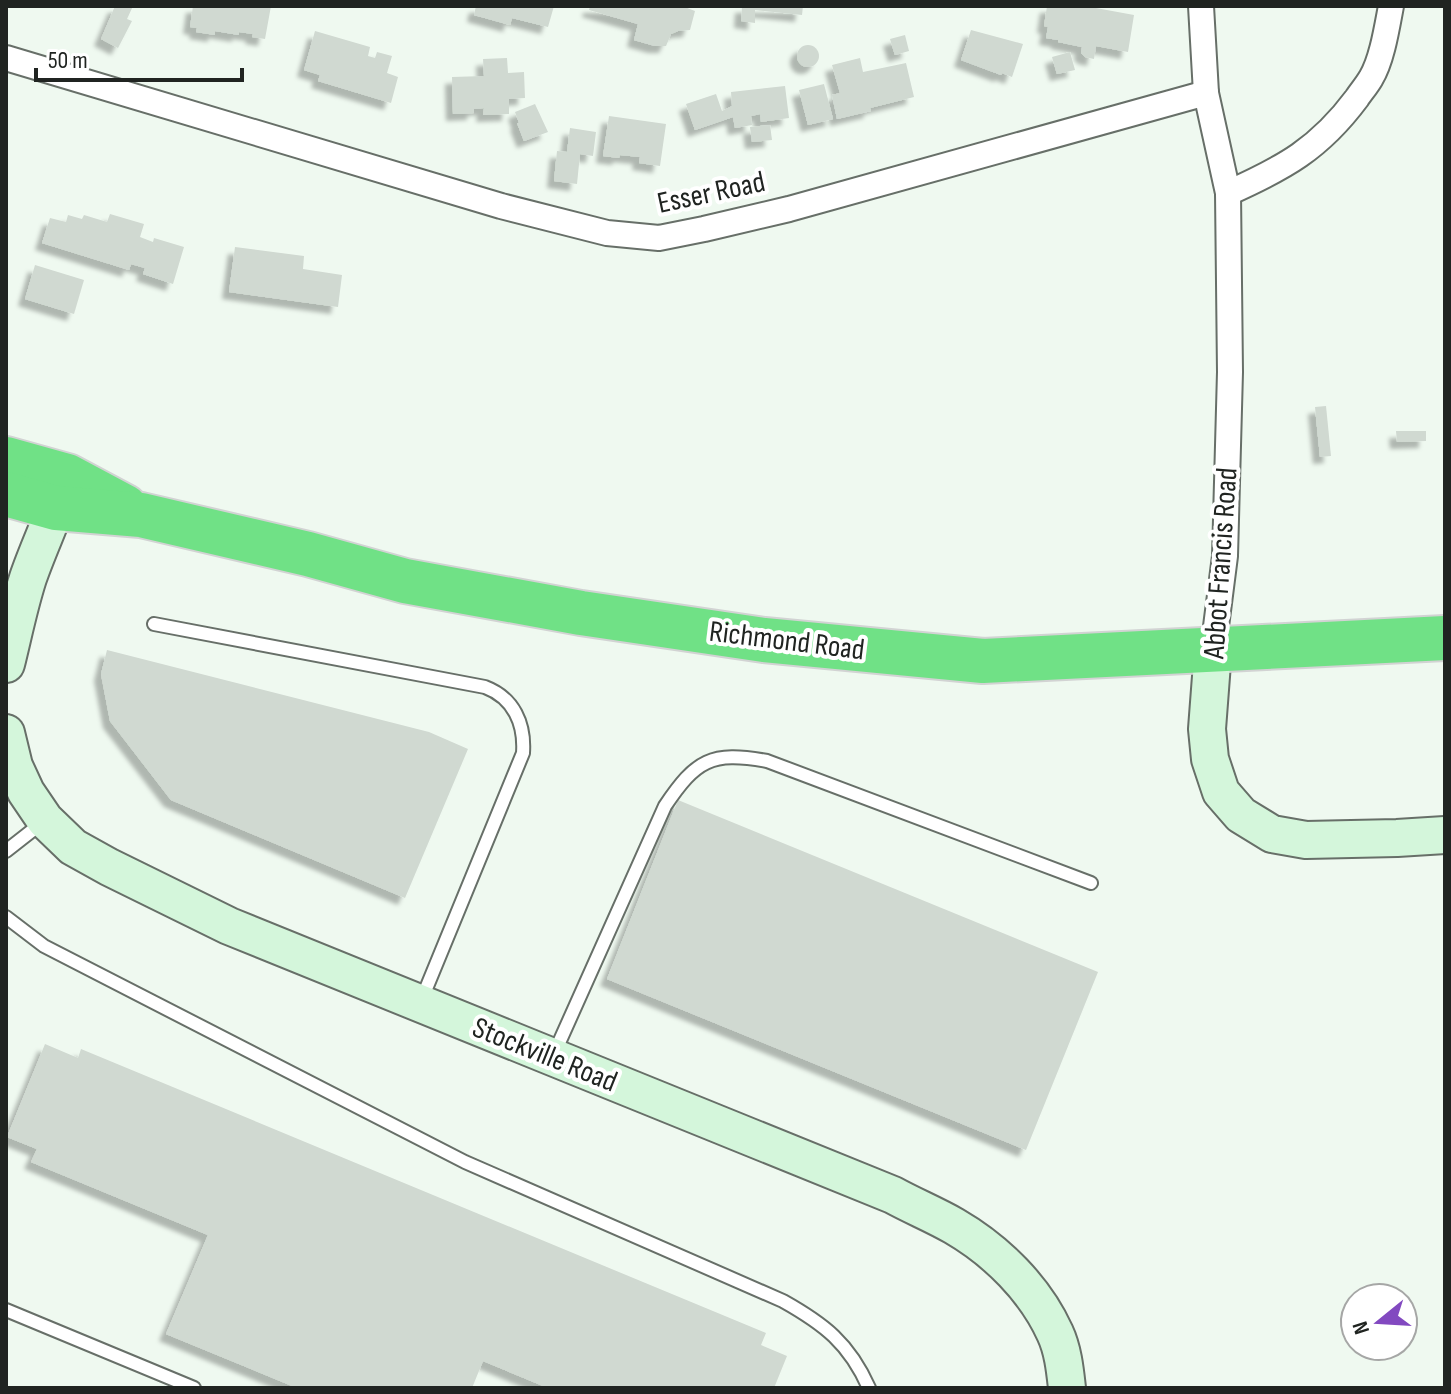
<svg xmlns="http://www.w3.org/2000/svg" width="1451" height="1394" font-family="'Sofia Sans Condensed',sans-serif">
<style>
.building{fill:#d0d9d1;filter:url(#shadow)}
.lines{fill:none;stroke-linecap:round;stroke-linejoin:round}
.lane-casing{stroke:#676f68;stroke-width:16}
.street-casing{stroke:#676f68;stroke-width:28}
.secondary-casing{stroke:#676f68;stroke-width:40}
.highway-casing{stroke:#d2d3d3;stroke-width:48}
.lane{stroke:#fff;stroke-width:12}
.street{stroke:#fff;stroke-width:24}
.secondary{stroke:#d4f6db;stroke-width:36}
.highway{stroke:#70e186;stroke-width:44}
.labels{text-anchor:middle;stroke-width:8;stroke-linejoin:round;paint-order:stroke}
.street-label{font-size:30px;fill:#202421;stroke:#fff}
</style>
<defs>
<filter id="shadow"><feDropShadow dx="-7" dy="7" stdDeviation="2" flood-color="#0004"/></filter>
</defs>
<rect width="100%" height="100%" fill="#eff9f0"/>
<!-- building -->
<g class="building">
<polygon points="115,6 133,6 127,19 132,21 118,48 101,39"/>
<polygon points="193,6 271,6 265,39 252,37 253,34 239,32 239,35 215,31 215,35 196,32 197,28 190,27"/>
<polygon points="476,6 554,6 548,27 512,18 510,25 474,15"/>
<polygon points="590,6 682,6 695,11 690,30 678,31 671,34 666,46 655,46 634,40 638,24 589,10"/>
<polygon points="742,6 803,6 802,15 755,10 755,23 741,21"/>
<polygon points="1047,6 1085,6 1134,15 1128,52 1096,46 1094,59 1085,57 1081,53 1082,47 1058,42 1058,40 1046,38 1048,27 1044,26"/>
<polygon points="971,30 1023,44 1012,77 1002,73 1001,75 961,60"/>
<polygon points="315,31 370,47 368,56 375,58 377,52 392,56 387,73 398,77 391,103 318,81 320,75 304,70"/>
<polygon points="905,35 909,51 895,55 890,39"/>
<circle cx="808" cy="56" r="11"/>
<polygon points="1070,52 1075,70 1057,74 1052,57"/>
<polygon points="507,58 508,73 524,72 525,98 509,99 509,114 483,115 484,108 474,109 474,113 453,114 452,77 484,76 483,59"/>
<polygon points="860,58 863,72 906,63 914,97 870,108 871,111 837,119 832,95 840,93 832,65"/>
<polygon points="824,84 833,119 808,125 799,90"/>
<polygon points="785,86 789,118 761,122 760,114 751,116 752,125 735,128 733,117 695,130 686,104 716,94 722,111 732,106 731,92"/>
<polygon points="535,104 548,132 524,141 517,123 519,123 515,112"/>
<polygon points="609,116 666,124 660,166 639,163 640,157 620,155 619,158 603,156"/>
<polygon points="770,125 772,140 752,142 750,127"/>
<polygon points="570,128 596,132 593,156 580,154 577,184 554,181 557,151 567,152"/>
<polygon points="110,214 144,224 140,237 153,242 154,238 184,247 173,284 143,274 145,268 131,264 129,270 42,243 50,218 66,222 68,215 82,219 84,215 107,222"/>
<polygon points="235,247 304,256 303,269 342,275 338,307 229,292"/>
<polygon points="35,265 84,280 74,314 25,299"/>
<polygon points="1326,406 1331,456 1320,457 1315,407"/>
<polygon points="1396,431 1426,431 1426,441 1397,442"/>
<polygon points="107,650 429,732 468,749 405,898 171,800 110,721 101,674"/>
<polygon points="678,800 1098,972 1026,1150 607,979"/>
<polygon points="45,1044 78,1058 81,1049 766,1333 761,1345 787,1356 774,1388 548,1388 483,1361 472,1388 297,1388 166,1334 208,1235 31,1162 37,1149 7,1137"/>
</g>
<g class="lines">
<!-- lane casing -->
<g class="lane-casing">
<g id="lane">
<path d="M154 624 485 687C514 698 525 724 523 753L421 1001"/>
<polyline points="6,851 43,822"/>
<path d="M6 917 44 946 465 1162 783 1301C824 1324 849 1343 869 1388"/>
<path d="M554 1054 665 806C696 760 711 751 767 761L1091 883"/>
<polyline points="6,1310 194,1388"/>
</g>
</g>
<!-- street casing -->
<g class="street-casing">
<g id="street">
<polyline points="1201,6 1206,93 1228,193 1230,372 1225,556 1213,650"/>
<polyline points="6,58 501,206 607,233 659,238 704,229 789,209 1206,93"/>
<path d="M1228 193C1284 168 1319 149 1357 98 1361 92 1367 85 1371 78 1382 60 1387 27 1391 6"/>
</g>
</g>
<!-- secondary casing -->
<g class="secondary-casing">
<g id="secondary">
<polyline points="1213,650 1207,729 1210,759 1221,792 1241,815 1272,834 1306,840 1397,838 1445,835"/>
<path d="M6 664C13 636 19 606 28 578 39 546 54 516 64 483"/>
<path d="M6 733 14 766 26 792 45 820 73 847 109 867 229 926 893 1195C913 1206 935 1215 954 1226 997 1251 1035 1289 1055 1333 1063 1350 1065 1370 1067 1388"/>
</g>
</g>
<!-- highway casing -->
<g class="highway-casing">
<g id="highway">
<polyline points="6,459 67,476 125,507"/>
<polyline points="6,494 56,508 141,515 308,554 405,581 581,613 764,640 983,661 1445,638"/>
</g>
</g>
<!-- lane -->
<use href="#lane" class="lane"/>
<!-- street -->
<use href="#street" class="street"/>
<!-- secondary -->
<use href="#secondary" class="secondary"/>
<!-- highway -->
<use href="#highway" class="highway"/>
</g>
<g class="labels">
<!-- street labels -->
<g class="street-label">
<text transform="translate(711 192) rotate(-12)" y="10">Esser Road</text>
<text transform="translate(1220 563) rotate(-86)" y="10">Abbot Francis Road</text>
<text transform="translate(787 640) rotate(7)" y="10">Richmond Road</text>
<text transform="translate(545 1054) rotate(22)" y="10">Stockville Road</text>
</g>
</g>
<!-- border -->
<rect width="1451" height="1394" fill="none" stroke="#202421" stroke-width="16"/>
<!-- north arrow -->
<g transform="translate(1379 1322) rotate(252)"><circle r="38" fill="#ffffff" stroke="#a6a7a6" stroke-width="2"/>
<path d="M0-6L14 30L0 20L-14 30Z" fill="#8249c0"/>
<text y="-12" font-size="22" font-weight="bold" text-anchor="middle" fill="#202421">N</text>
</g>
<!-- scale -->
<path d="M36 68v12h206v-12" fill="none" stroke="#202421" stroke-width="4"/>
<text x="48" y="68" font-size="24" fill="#202421" stroke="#ffffff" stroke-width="6" paint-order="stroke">50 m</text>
</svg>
